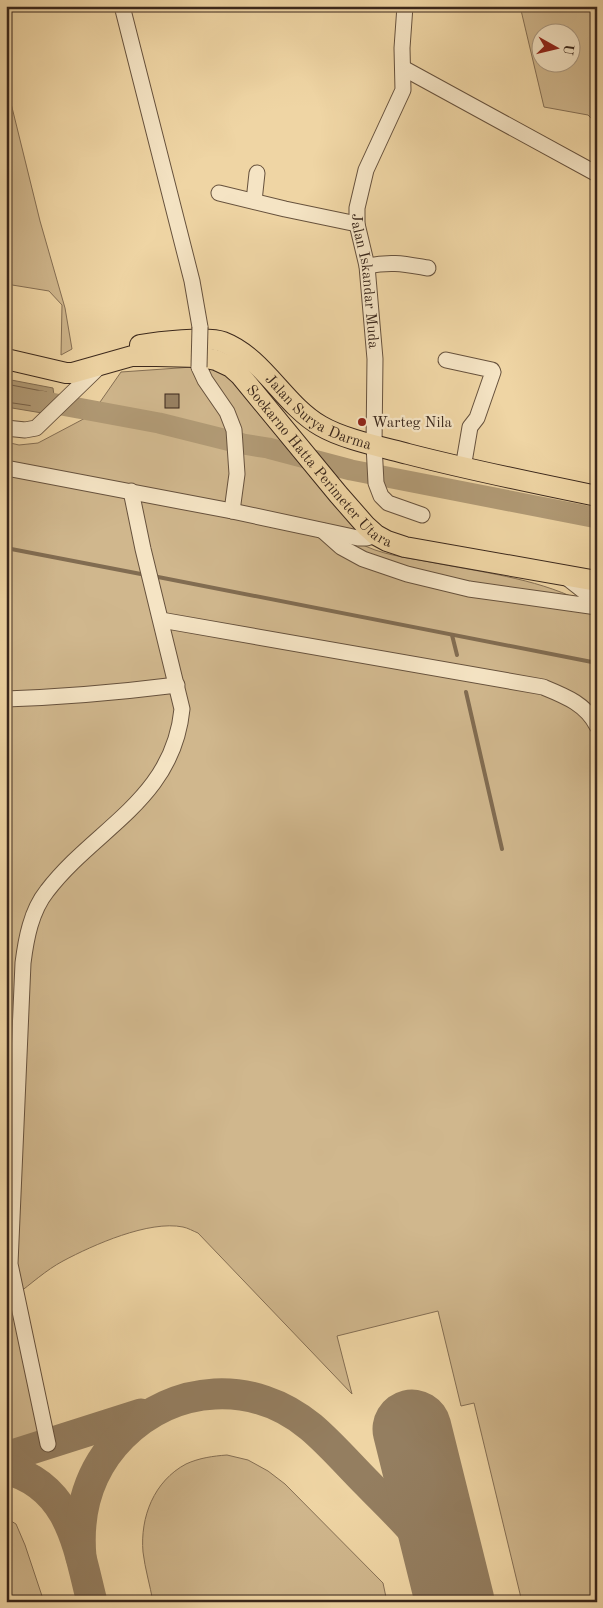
<svg xmlns="http://www.w3.org/2000/svg" width="603" height="1608" font-family="'Old Standard TT',serif">
<style>
.green{fill:#d0b78d;stroke:#856f54;fill-rule:evenodd}
.water{fill:#b19a75;stroke:#816c51}
.lines{fill:none;stroke-linecap:round;stroke-linejoin:round}
.shore{stroke:#766048;stroke-width:1}
.stream{stroke:#816c51;stroke-width:4}
.river{stroke:#b19a75;stroke-width:21}
.taxiway{stroke:#947e60;stroke-width:31}
.runway{stroke:#947e60;stroke-width:79}
.building{fill:#988162;stroke:#3a271b}
.minor-casing{stroke:#67523d;stroke-width:17}
.major-casing{stroke:#3a271b;stroke-width:22}
.minor{stroke:#f5e4c4;stroke-width:15}
.major{stroke:#efd5a4;stroke-width:20}
.minor-bridge-casing{stroke:#67523d;stroke-width:17;stroke-linecap:butt}
.minor-bridge{stroke:#f5e4c4;stroke-width:15}
.poi-dot{fill:#8f2418;stroke:#f5e4c4;stroke-width:2}
.labels{text-anchor:middle;stroke-width:4.5;stroke-linejoin:round;paint-order:stroke}
.street-label{font-size:15px;fill:#3a271b;stroke:#f5e4c4}
.poi-label{font-size:15px;fill:#3a271b;stroke:#f5e4c4;text-anchor:start}
</style>
<rect width="100%" height="100%" fill="#efd5a4"/>
<filter id="stains"><feTurbulence type="fractalNoise" baseFrequency=".004" numOctaves="4"/><feColorMatrix values="0 0 0 0 .2 0 0 0 0 .09 0 0 0 0 .02 0 0 0 .5 -.17"/></filter>
<radialGradient id="worn" r=".72"><stop offset=".6" stop-color="#630" stop-opacity="0"/><stop offset="1" stop-color="#630" stop-opacity=".3"/></radialGradient>
<!-- green -->
<g class="green">
<path d="M520 6H597V124L588 115 544 107ZM540 32H570V62H540Z"/>
<polygon points="6,83 40,221 65,308 72,349 61,355 62,305 49,291 6,284"/>
<path d="M207 366 226 367 358 530 357 542C381 555 404 557 430 562 480 572 534 578 579 600L597 588V1602H522L474 1403 461 1406 438 1311 337 1336 352 1394 198 1233C193 1231 188 1228 183 1227 149 1220 93 1245 63 1261 46 1270 31 1284 16 1295L48 1444 6 1457V442L19 445 38 443 91 415 121 372Z"/>
<path d="M227 1455 248 1460 268 1471 285 1484 383 1583 387 1602H153C150 1585 145 1569 143 1552 140 1517 154 1481 186 1464 199 1458 213 1456 227 1455Z"/>
<polygon points="6,1518 16,1524 25,1545 44,1602 6,1602"/>
</g>
<!-- water -->
<polygon class="water" points="6,379 53,388 55,403 42,413 6,407"/>
<g class="lines">
<!-- shore -->
<polyline class="shore" points="6,384 47,392 49,399 40,407 6,402"/>
<!-- stream -->
<g class="stream">
<polyline points="6,548 146,575"/>
<polyline points="153,576 597,663"/>
<polyline points="452,635 457,655"/>
<polyline points="466,692 502,849"/>
</g>
<!-- river -->
<polyline class="river" points="40,401 159,423 243,444 268,448 351,470 597,518"/>
<!-- taxiway -->
<g class="taxiway">
<polyline points="6,1457 141,1414"/>
<path d="M6 1469C71 1486 78 1547 92 1602"/>
<path d="M81 1557C77 1512 89 1469 122 1436 175 1384 253 1379 311 1427 331 1444 349 1465 367 1483 392 1509 431 1544 444 1576 448 1585 450 1593 452 1602"/>
</g>
<!-- runway -->
<polyline class="runway" points="412,1429 455,1602"/>
</g>
<!-- building -->
<rect class="building" x="165" y="394" width="14" height="14"/>
<g class="lines">
<!-- minor casing -->
<g class="minor-casing">
<g id="minor">
<polyline points="122,6 192,281 200,327"/>
<path id="s1" d="M405 6 402 48 403 90 366 170 357 208V224L367 266 375 359 374 445 376 483 381 496 388 503 422 515"/>
<polyline points="403,68 597,174"/>
<polyline points="219,193 285,209 357,224"/>
<polyline points="254,201 257,173"/>
<path d="M367 266C392 261 404 264 428 268"/>
<polyline points="446,360 492,370 493,372 477,418 470,427 463,468"/>
<polyline points="199,367 205,380 227,412 234,430 237,474 232,511"/>
<polyline points="6,428 25,430 36,428 101,365"/>
<polyline points="6,468 232,511 358,538 367,538 376,535"/>
<polyline points="323,531 341,547 363,559 407,574 469,589 597,607"/>
<polyline points="566,577 585,592 597,598"/>
<path d="M161 620 543 687C565 696 586 704 597 726"/>
<path d="M6 699C64 697 121 692 177 685"/>
<path d="M48 1444 10 1264 23 963C26 939 31 911 47 891 95 828 173 800 182 709L143 549 131 491"/>
</g>
</g>
<!-- major casing -->
<g class="major-casing">
<g id="major">
<path id="s2" d="M140 345C157 342 208 336 223 342 264 358 284 405 321 426 343 439 382 447 408 454 470 470 533 483 597 496"/>
<path id="s3" d="M6 359 66 373H72L132 356H156L200 357 216 360 231 367 240 375 338 494 366 526 376 535 387 541 405 547 597 581"/>
</g>
</g>
<!-- minor -->
<use href="#minor" class="minor"/>
<!-- major -->
<use href="#major" class="major"/>
<!-- minor-bridge casing -->
<g class="minor-bridge-casing">
<polyline id="minor-bridge" points="199,367 200,327"/>
</g>
<!-- minor-bridge -->
<use href="#minor-bridge" class="minor-bridge"/>
</g>
<!-- markers -->
<circle class="poi-dot" cx="362" cy="422" r="5"/>
<g class="labels">
<!-- street labels -->
<g class="street-label">
<text dy="5" stroke="none"><textPath href="#s1" startOffset="285">Jalan Iskandar Muda</textPath></text>
<text dy="5" stroke="none"><textPath href="#s2" startOffset="204">Jalan Surya Darma</textPath></text>
<text dy="5" stroke="none"><textPath href="#s3" startOffset="364">Soekarno Hatta Perimeter Utara</textPath></text>
</g>
<!-- poi labels -->
<g class="poi-label">
<text x="372" y="427">Warteg Nila</text>
</g>
</g>
<!-- margin -->
<rect width="603" height="1608" fill="none" stroke="#efd5a4" stroke-width="25"/>
<rect x="8" y="8" width="588" height="1593" fill="none" stroke="#3a271b" stroke-width="2.5"/>
<rect x="12" y="12" width="578" height="1583" fill="none" stroke="#3a271b"/>
<!-- north arrow -->
<g transform="translate(556 48) rotate(98)"><circle r="24" fill="#f5e4c4" stroke="#aa9880"/>
<path d="M0-4L9 19L0 12L-9 19Z" fill="#8f2418"/>
<text y="-8" font-size="14" font-weight="bold" text-anchor="middle" fill="#3a271b">U</text>
</g>
<rect width="100%" height="100%" filter="url(#stains)"/>
<rect width="100%" height="100%" fill="url(#worn)"/>
</svg>
